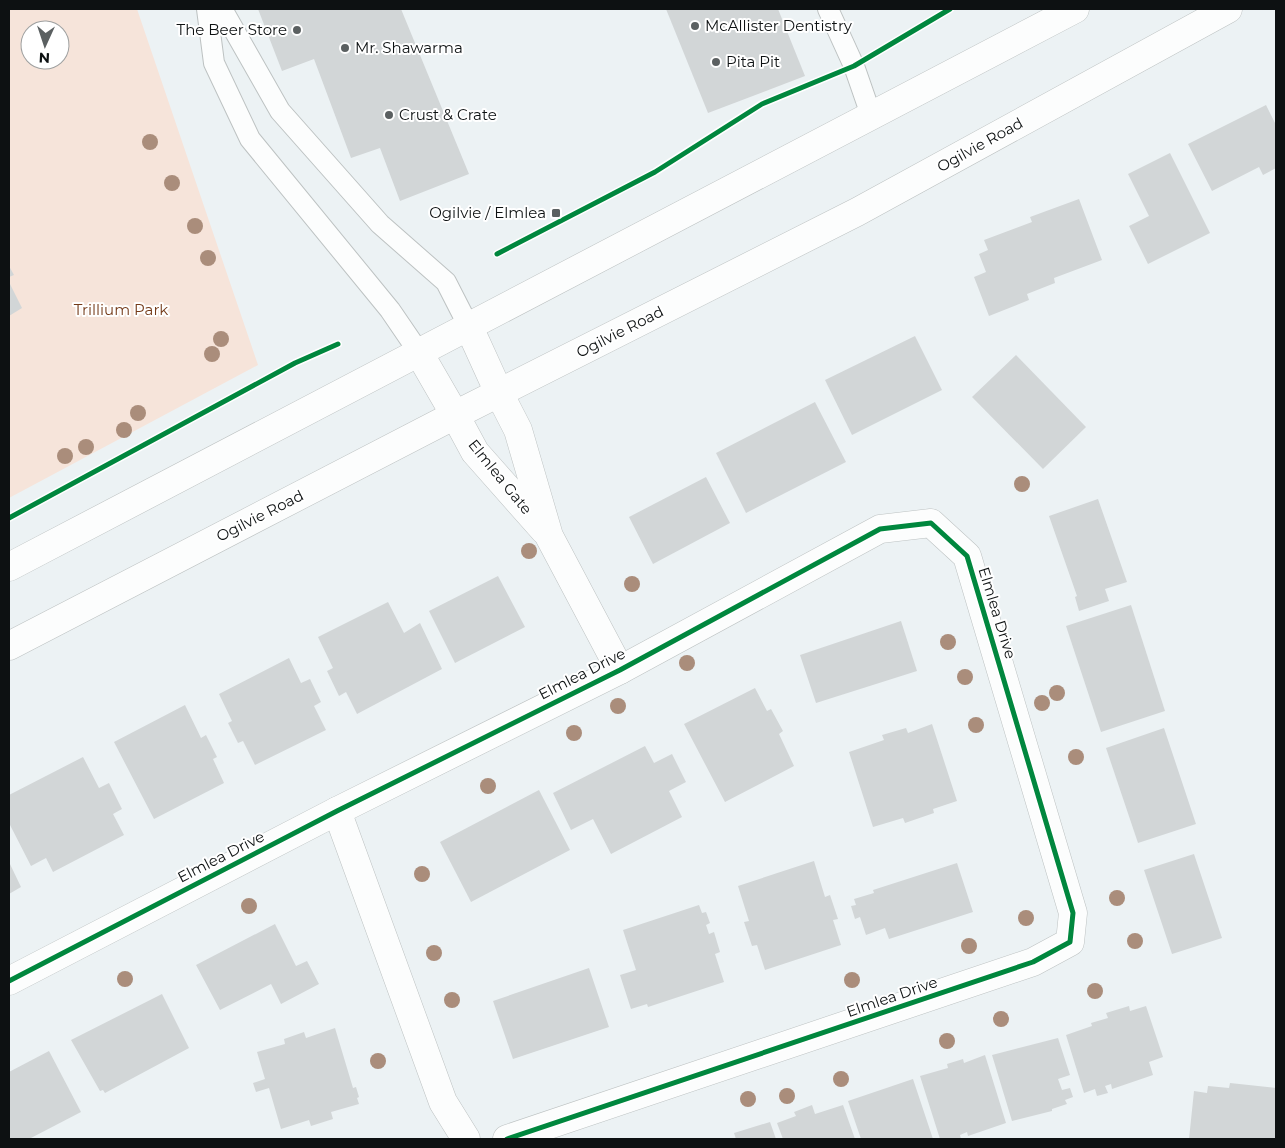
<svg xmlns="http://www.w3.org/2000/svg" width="1285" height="1148" font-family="Montserrat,sans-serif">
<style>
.green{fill:#f6e4da;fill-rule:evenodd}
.building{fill:#d2d6d7}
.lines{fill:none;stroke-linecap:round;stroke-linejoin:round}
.lane-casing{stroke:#bdc2c2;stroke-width:22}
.street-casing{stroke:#bdc2c2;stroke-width:29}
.secondary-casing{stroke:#bdc2c2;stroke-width:29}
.lane{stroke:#fcfdfd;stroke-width:20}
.street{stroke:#fcfdfd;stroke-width:28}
.secondary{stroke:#fcfdfd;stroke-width:28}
.cycleway-casing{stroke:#fff;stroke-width:8}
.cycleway{stroke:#00873e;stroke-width:5}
.tree{fill:#aa8d7b}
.poi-dot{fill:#5b6061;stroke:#fff;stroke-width:2}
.labels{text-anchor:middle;stroke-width:4;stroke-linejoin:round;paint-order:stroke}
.poi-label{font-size:15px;fill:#0d1112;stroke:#fff;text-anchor:start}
.street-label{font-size:15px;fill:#0d1112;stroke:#fff}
.park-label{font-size:15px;fill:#743a18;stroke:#fff}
</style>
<rect width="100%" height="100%" fill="#ecf2f4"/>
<!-- green -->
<path class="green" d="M9 9H137L258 365 9 498ZM30 30H60V60H30Z"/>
<!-- building -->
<g class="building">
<polygon points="258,9 401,9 469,174 400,201 380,148 351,158 314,59 282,71"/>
<polygon points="666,9 778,9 805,76 708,113"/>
<polygon points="1266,105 1276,125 1276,168 1263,175 1259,167 1212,191 1188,144"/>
<polygon points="1170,153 1210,233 1148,264 1129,226 1149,216 1128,174"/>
<polygon points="1079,199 1102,260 1054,278 1055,283 1027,294 1029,300 989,316 974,277 986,272 979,254 988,250 984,240 1032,222 1030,217"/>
<polygon points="9,266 14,275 9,277"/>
<polygon points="9,282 22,308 9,316"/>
<polygon points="915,336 942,390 852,435 825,380"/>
<polygon points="1016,355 1086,427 1043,469 972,397"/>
<polygon points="815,402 846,462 746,513 716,453"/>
<polygon points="706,477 730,523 653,564 629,517"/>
<polygon points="1098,499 1127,582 1105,589 1109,601 1079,611 1075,597 1077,596 1049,516"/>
<polygon points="498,576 525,627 455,663 429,611"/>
<polygon points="388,602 404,633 420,623 442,669 357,714 346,692 339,696 327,671 333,668 318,637"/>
<polygon points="1131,605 1165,711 1101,732 1066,626"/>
<polygon points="901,621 917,671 816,703 800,655"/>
<polygon points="289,658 301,683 310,679 321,702 314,706 326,730 255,765 243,741 238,743 228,723 232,721 219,694"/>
<polygon points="755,688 767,711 771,709 783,731 779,734 794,766 725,802 684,724"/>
<polygon points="185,705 201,738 206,735 217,757 213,759 224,783 154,819 114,742"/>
<polygon points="932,724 957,801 933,809 934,813 905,823 903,818 873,827 849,752 884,740 882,735 906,728 908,733"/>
<polygon points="1164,728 1196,824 1138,843 1106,748"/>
<polygon points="645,746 654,763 672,754 686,782 669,791 682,817 611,854 593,819 571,830 553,793"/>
<polygon points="83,757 99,788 109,783 122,809 113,814 124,835 53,872 46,858 31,866 9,823 9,795"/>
<polygon points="539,790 570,850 471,902 440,842"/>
<polygon points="1194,854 1222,938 1172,954 1144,870"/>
<polygon points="814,861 825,897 830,895 838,919 833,920 841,945 765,970 757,945 752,946 744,922 749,921 738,886"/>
<polygon points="9,862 21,887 9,894"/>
<polygon points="957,863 973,912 889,939 885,928 866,935 860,917 855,919 851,906 856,905 854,899 874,893 873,890"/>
<polygon points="699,905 702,913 706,912 710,923 706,925 709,934 714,932 720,952 715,954 724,982 648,1007 647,1004 631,1009 620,975 636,970 623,930"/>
<polygon points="275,924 296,966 307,961 319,984 281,1004 271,984 220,1010 196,965"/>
<polygon points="589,968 609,1027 513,1059 493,1001"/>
<polygon points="162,994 189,1048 105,1093 103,1090 100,1091 71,1040"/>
<polygon points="1129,1006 1130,1011 1146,1006 1163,1057 1149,1062 1153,1075 1112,1089 1111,1084 1105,1086 1108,1093 1097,1096 1095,1089 1084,1093 1066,1035 1092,1026 1091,1023 1108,1018 1106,1013"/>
<polygon points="335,1028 353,1088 356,1087 359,1097 357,1098 359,1104 331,1112 333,1119 311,1126 309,1120 281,1129 269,1088 256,1092 253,1083 265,1079 257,1052 285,1044 284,1039 304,1032 306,1038"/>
<polygon points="1058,1038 1070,1075 1058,1079 1062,1090 1070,1088 1073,1097 1065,1100 1067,1104 1052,1109 1052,1111 1012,1121 992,1055"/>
<polygon points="49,1051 81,1112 29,1139 9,1139 9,1072"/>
<polygon points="985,1055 1006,1123 968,1136 967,1132 960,1135 961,1139 940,1139 920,1076 948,1068 947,1064 963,1059 964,1063"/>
<polygon points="913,1079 933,1139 861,1139 848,1101"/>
<polygon points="1230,1083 1276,1088 1276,1139 1189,1139 1194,1091 1207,1093 1208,1086 1229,1088"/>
<polygon points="812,1105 815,1114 843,1105 855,1139 783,1139 777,1123 796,1116 794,1112"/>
<polygon points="770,1122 776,1139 736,1139 734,1133"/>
</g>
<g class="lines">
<!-- lane casing -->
<g class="lane-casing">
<g id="lane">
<polyline points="207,9 214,63 250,139 390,310 418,351"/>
<polyline points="222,9 280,111 380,224 446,282 469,327"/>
<polyline points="828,9 854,66 871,115"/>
</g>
</g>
<!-- street casing -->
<g class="street-casing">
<g id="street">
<polyline points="499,393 518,430 549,536 620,670"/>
<polyline points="455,415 475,452 544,530"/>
<polyline points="337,811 443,1102 466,1139"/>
<polyline points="9,981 337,811 620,670 880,529 931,523 967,556 1073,913 1070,942 1033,962 507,1139"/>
</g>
</g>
<!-- secondary casing -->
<g class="secondary-casing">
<g id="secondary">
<polyline points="469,327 499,393"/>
<polyline points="418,351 455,415"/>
<polyline points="9,567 1075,9"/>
<polyline points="9,646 455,415 857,212 1228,9"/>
</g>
</g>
<!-- lane -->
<use href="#lane" class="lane"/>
<!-- street -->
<use href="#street" class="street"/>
<!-- secondary -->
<use href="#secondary" class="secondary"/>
<!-- cycleway casing -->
<g class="cycleway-casing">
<g id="cycleway">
<polyline points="497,254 655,172 762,104 854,66 950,9"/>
<polyline points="9,518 295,363 338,344"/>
<polyline points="9,981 337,811 620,670 880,529 931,523 967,556 1073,913 1070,942 1033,962 507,1139"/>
</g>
</g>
<!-- cycleway -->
<use href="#cycleway" class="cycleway"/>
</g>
<!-- trees -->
<g class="tree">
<circle cx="150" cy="142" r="8"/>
<circle cx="172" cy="183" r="8"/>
<circle cx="195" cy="226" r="8"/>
<circle cx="208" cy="258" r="8"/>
<circle cx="221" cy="339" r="8"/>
<circle cx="212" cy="354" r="8"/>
<circle cx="138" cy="413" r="8"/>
<circle cx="124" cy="430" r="8"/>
<circle cx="86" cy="447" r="8"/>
<circle cx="65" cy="456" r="8"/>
<circle cx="1022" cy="484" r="8"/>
<circle cx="529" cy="551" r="8"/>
<circle cx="632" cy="584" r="8"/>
<circle cx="948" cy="642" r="8"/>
<circle cx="687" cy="663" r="8"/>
<circle cx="965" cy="677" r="8"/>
<circle cx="1057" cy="693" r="8"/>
<circle cx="1042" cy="703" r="8"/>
<circle cx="618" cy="706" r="8"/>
<circle cx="976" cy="725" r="8"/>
<circle cx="574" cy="733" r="8"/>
<circle cx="1076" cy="757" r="8"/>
<circle cx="488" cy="786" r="8"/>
<circle cx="422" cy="874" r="8"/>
<circle cx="1117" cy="898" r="8"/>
<circle cx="249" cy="906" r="8"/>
<circle cx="1026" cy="918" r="8"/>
<circle cx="1135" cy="941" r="8"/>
<circle cx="969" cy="946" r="8"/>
<circle cx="434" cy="953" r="8"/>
<circle cx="125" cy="979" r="8"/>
<circle cx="852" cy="980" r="8"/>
<circle cx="1095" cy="991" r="8"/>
<circle cx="452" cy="1000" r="8"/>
<circle cx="1001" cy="1019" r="8"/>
<circle cx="947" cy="1041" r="8"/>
<circle cx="378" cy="1061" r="8"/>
<circle cx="841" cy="1079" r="8"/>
<circle cx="787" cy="1096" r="8"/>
<circle cx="748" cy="1099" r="8"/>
</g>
<!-- markers -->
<g class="poi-dot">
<circle cx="695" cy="26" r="5"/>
<circle cx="297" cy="30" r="5"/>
<circle cx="345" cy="48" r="5"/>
<circle cx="716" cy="62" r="5"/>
<circle cx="389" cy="115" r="5"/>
<rect x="551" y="208" width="10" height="10" rx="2.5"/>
</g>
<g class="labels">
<!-- poi labels -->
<g class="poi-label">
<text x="705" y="31">McAllister Dentistry</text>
<text x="287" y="35" text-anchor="end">The Beer Store</text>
<text x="355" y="53">Mr. Shawarma</text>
<text x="726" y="67">Pita Pit</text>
<text x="399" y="120">Crust &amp; Crate</text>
<text x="546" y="218" text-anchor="end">Ogilvie / Elmlea</text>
</g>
<!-- street labels -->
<g class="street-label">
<text transform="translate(980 145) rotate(-29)" y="5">Ogilvie Road</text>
<text transform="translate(620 332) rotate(-27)" y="5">Ogilvie Road</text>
<text transform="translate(500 477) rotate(51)" y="5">Elmlea Gate</text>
<text transform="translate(260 516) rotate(-27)" y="5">Ogilvie Road</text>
<text transform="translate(997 613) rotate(73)" y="5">Elmlea Drive</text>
<text transform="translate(582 674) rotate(-27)" y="5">Elmlea Drive</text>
<text transform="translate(221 857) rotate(-27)" y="5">Elmlea Drive</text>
<text transform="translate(892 997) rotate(-19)" y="5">Elmlea Drive</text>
</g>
<!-- park labels -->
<g class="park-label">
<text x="121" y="315">Trillium Park</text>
</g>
</g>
<!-- border -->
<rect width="1285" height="1148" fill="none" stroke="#0d1112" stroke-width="20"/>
<!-- north arrow -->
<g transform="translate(45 45) rotate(183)"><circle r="24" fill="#ffffff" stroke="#9ea0a0"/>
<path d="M0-4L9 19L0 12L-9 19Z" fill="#5b6061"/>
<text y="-8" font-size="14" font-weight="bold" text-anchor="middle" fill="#0d1112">N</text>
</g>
</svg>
